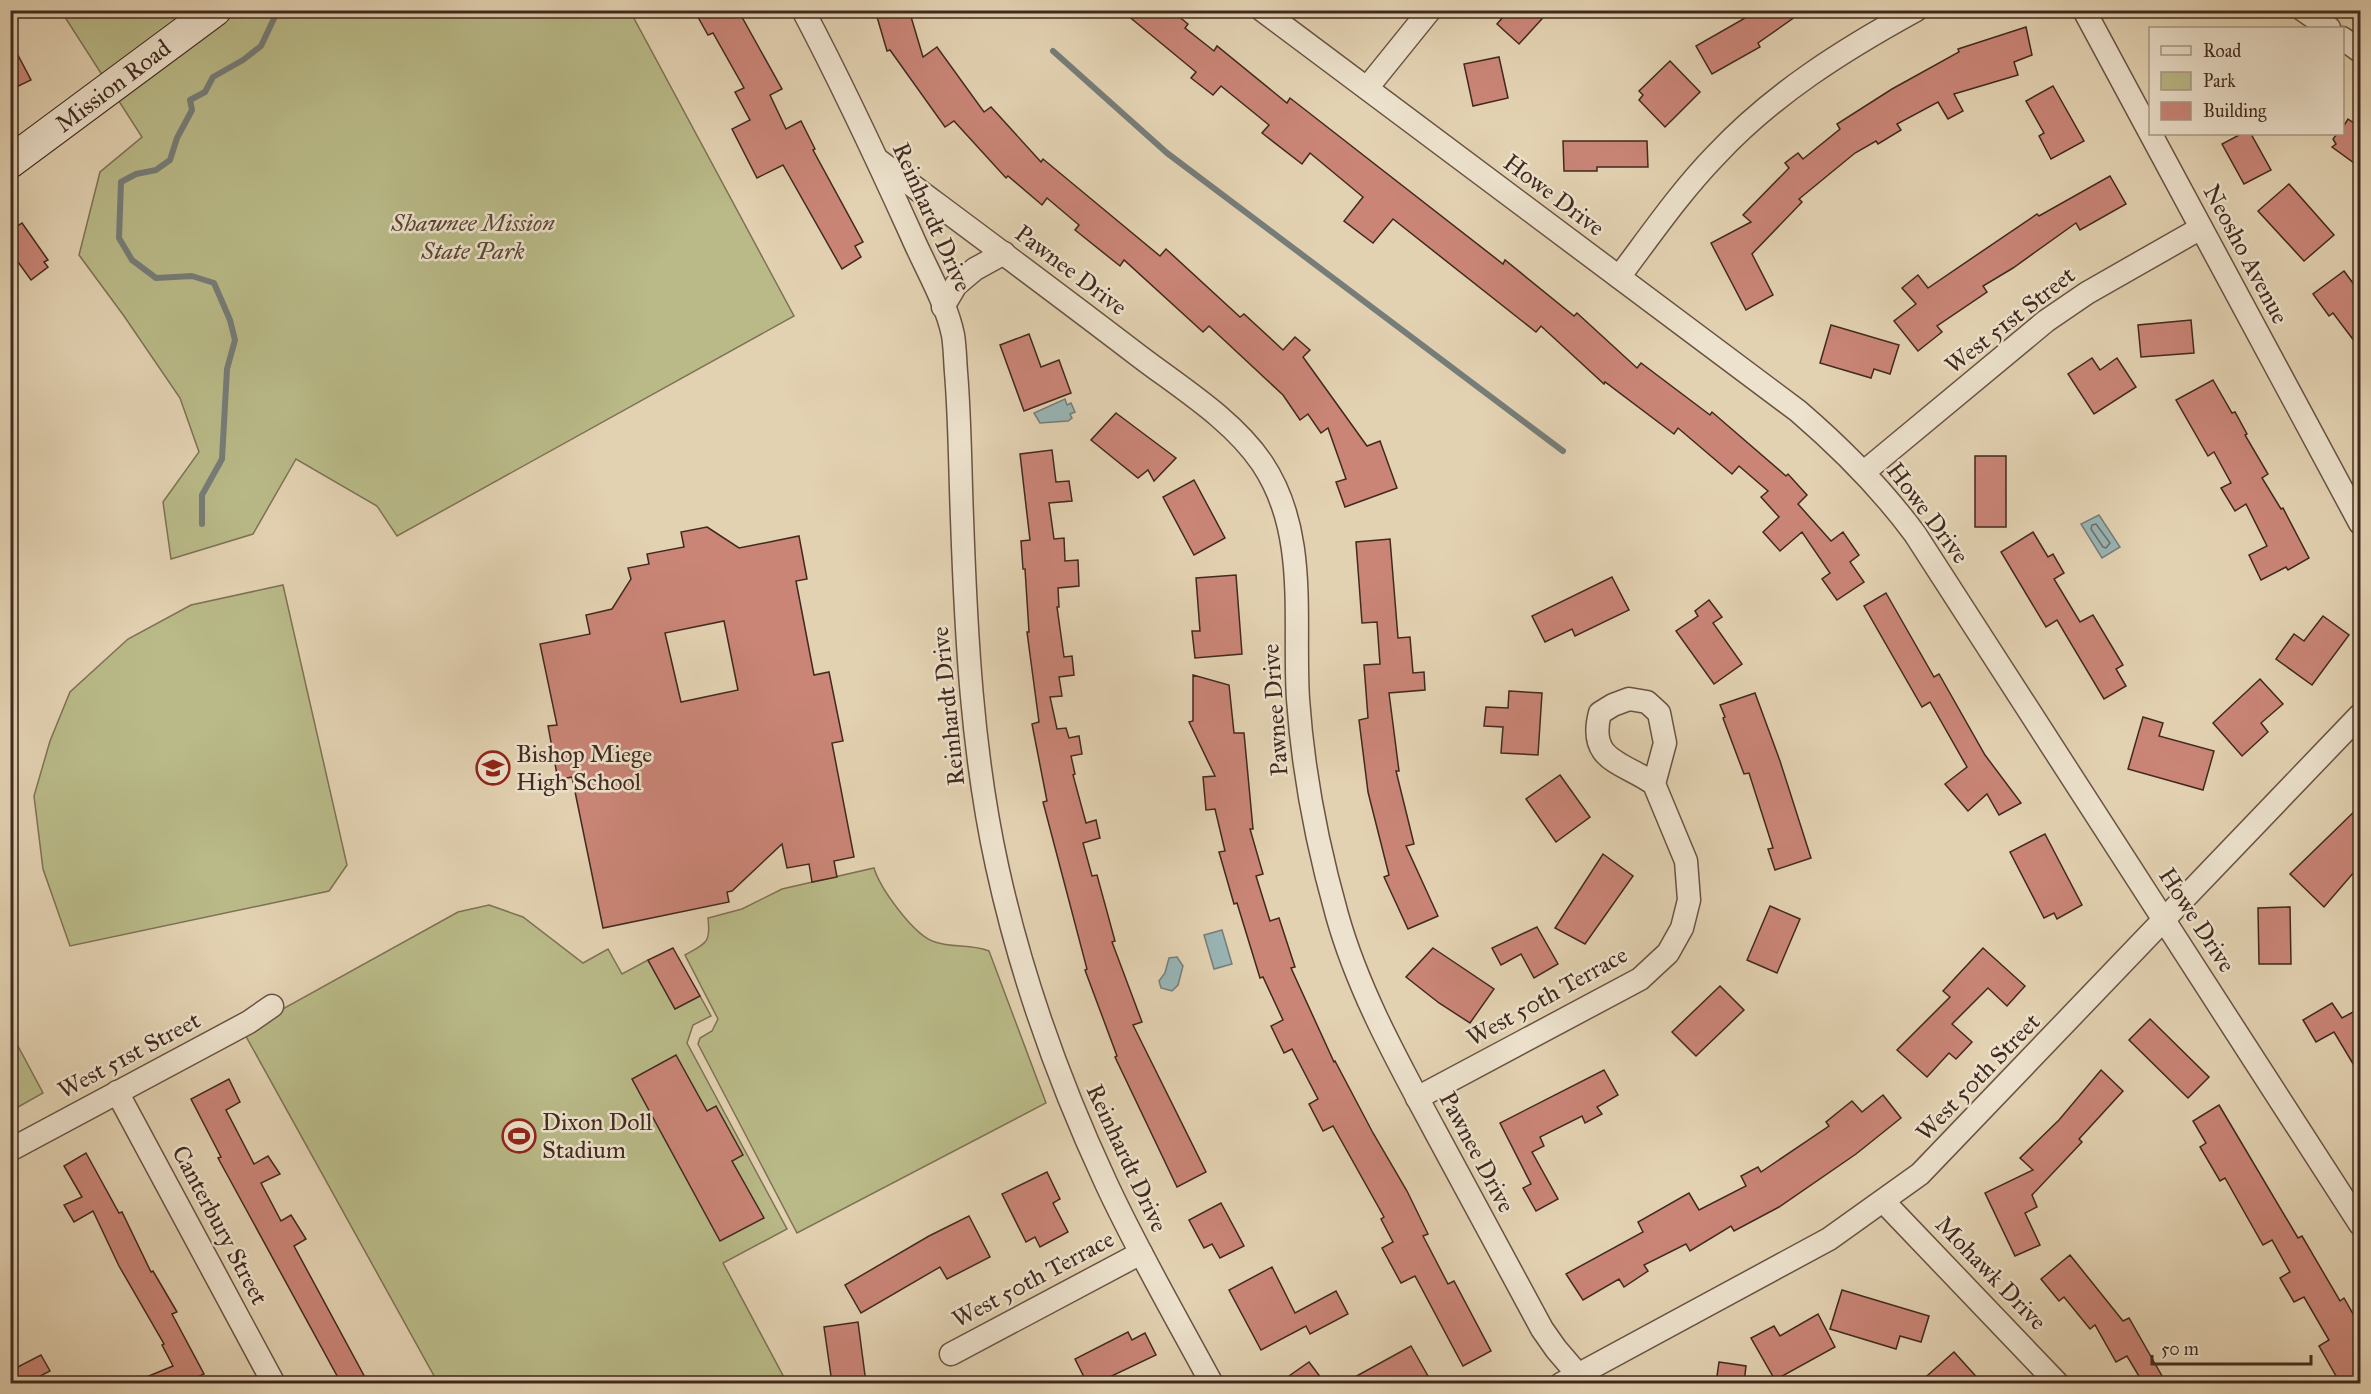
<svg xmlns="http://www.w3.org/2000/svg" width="2371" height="1394" font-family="'IM FELL Great Primer',serif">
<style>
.green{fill:#b9ba88;stroke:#7e7254;stroke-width:1.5}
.water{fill:#98b5b5;stroke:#767d79;stroke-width:1.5}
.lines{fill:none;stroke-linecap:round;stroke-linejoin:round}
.shore{stroke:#6d6f6a;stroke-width:1.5}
.stream{stroke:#767d79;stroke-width:6}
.building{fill:#ca8577;stroke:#42291f;stroke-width:1.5;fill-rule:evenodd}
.minor-casing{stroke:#6a5344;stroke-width:25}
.secondary-casing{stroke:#42291f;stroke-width:34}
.minor{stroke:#ede2cd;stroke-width:22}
.secondary{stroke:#ede2cd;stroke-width:32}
.labels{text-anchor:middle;stroke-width:5;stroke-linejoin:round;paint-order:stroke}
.street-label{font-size:24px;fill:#42291f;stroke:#ede2cd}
.park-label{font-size:24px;font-style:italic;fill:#5a4634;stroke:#ede2cd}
.poi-label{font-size:24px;fill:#42291f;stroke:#ede2cd;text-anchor:start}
</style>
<rect width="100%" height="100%" fill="#e3d2b2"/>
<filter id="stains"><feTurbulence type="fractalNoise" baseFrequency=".00333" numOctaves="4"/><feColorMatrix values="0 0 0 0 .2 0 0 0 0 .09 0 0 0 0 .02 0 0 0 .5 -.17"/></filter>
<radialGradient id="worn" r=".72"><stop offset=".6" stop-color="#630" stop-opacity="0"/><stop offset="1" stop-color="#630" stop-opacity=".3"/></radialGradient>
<!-- green -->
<g class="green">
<polygon points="61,11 630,11 794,316 397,536 377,506 296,459 253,534 171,559 163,502 199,452 180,398 124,316 79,255 100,172 142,137"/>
<polygon points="283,585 347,865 329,891 70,946 43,869 34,796 50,741 70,692 128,639 191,605"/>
<path d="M874 868C880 888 914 936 935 942 952 948 972 944 989 951L1046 1103 797 1233 698 1044 700 1038 712 1031 718 1019 685 955C706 943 711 943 708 918L742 909 782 889Z"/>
<polygon points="489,905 523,917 583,963 608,949 622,974 648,960 675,1009 700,996 711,1016 693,1025 687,1043 787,1229 723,1263 787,1383 438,1383 243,1031 458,912"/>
<polygon points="11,1033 43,1093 11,1111 10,1111"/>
</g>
<!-- water -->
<g class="water">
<polygon points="1065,399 1067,405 1071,403 1075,412 1070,414 1072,418 1068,421 1040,423 1034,413"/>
<polygon points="2099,515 2120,547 2102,558 2081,524"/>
<polygon points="1222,930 1232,964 1214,969 1204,935"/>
<polygon points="1177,957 1183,966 1178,985 1172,991 1161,988 1159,981 1165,973 1169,958"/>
</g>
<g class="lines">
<!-- shore -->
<polygon class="shore" points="2096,524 2110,543 2106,548 2103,547 2091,529 2092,525"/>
<!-- stream -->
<g class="stream">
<polyline points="1053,51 1167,153 1563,451"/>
<polyline points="202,524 202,495 222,459 227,369 235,340 230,320 214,283 192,276 156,278 132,260 119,238 121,182 136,174 156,170 170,160 177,138 192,110 190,100 205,92 213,77 243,60 261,46 278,10"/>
</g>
</g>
<!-- building -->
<g class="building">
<polygon points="694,10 738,10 782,89 770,95 786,129 801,121 815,149 813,150 863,242 855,246 861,257 842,269 783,165 757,178 732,129 750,120 735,92 744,88 713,33 708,35"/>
<polygon points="875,10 909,10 923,57 937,47 984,112 991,107 1041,162 1043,159 1160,256 1166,249 1240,317 1244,314 1283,350 1295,337 1310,350 1303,357 1367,446 1380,441 1397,488 1345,507 1336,482 1346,479 1328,428 1321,433 1308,414 1300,420 1283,395 1209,326 1203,332 1124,260 1120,266 1075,230 1079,225 1047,198 1042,205 1008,176 1006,178 954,121 945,127 890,50 887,51"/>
<polygon points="1121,10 1171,10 1188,24 1185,28 1214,51 1217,46 1287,103 1290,98 1503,264 1505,260 1574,316 1577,313 1637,368 1641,363 1710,415 1712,412 1786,476 1788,474 1807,495 1798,504 1831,541 1843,532 1859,555 1850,562 1864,582 1837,600 1822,579 1830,573 1802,532 1780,551 1763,532 1779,517 1761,497 1768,491 1739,466 1732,474 1678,428 1674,434 1605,382 1604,384 1541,326 1536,332 1393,219 1373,243 1344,221 1363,197 1310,153 1302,164 1262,133 1269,125 1221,86 1213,95 1191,78 1196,72"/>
<polygon points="1509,10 1550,10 1519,44 1497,24"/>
<polygon points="1759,10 1805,10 1758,43 1760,47 1712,74 1696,46"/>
<polygon points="2026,27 2032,55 2014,62 2018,75 1954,94 1963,111 1948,119 1938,102 1897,124 1901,130 1878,144 1876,141 1855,153 1799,199 1802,202 1752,254 1773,295 1746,310 1711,243 1751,222 1743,215 1789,168 1785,163 1798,153 1803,159 1840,129 1837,124 1892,89 1959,52 1958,49"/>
<polygon points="10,40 31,80 10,90"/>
<polygon points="1499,57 1508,98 1473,106 1464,64"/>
<polygon points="1670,61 1700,92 1665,127 1639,100 1643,95 1639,91"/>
<polygon points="2053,86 2084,141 2051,159 2039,136 2044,133 2026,101"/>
<polygon points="2348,119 2361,128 2361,168 2332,147 2336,144 2333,139 2337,134 2343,134 2343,127"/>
<polygon points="2241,134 2251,134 2271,170 2244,184 2222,144"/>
<polygon points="1563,141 1647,141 1648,167 1597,167 1597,171 1564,171"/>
<polygon points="2110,176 2126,204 2080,230 2076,223 2013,268 1983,286 1987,292 1937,326 1942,332 1918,351 1894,321 1916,304 1902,288 1918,275 1928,288 2037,214 2039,216"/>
<polygon points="2289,184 2334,235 2304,261 2258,211"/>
<polygon points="22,223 48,260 44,262 48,267 31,280 10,251 10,231"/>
<polygon points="2344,271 2361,294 2361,350 2333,313 2329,316 2313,294"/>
<polygon points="2191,320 2194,353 2141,357 2138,325"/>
<polygon points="1831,325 1899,345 1890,374 1874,369 1871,378 1820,363"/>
<polygon points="1029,334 1041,367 1059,360 1071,393 1024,411 1000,345"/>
<polygon points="2092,358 2100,370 2117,358 2136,387 2094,414 2068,374"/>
<polygon points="2213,380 2232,413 2235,412 2247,434 2245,435 2268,474 2262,478 2281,509 2283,508 2309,558 2288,570 2286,567 2261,580 2249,555 2267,546 2246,504 2235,511 2221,488 2231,483 2214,452 2208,456 2176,400"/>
<polygon points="1116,413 1176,458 1154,481 1148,470 1138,478 1091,440"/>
<polygon points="1052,450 1056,482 1069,481 1072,501 1049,503 1054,539 1064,538 1065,561 1078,560 1079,586 1058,588 1059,607 1057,607 1064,657 1072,656 1074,675 1059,677 1062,696 1050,697 1057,729 1066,728 1069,738 1079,736 1082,754 1071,756 1075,774 1073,775 1086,823 1096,820 1100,838 1083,843 1092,876 1097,875 1115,941 1112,942 1142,1022 1133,1025 1206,1172 1177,1187 1115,1057 1117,1056 1085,970 1087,969 1043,802 1047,801 1032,724 1039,722 1027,632 1029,632 1025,569 1023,569 1021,541 1030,540 1020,454"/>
<rect x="1975" y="456" width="31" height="71"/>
<polygon points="1194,480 1225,538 1194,555 1163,497"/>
<path d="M707 527 739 548 799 536 807 579 796 581 814 675 829 672 843 741 832 743 854 857 834 861 837 877 812 882 809 864 787 868 782 844 732 891 727 892 729 902 603 928 572 777 558 780 548 726 557 725 540 644 590 634 586 615 612 609 631 579 628 568 649 564 647 554 684 547 681 532ZM724 621 738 690 681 702 665 633Z"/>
<polygon points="2033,532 2048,557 2053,554 2064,573 2054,579 2080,622 2093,615 2123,665 2116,669 2126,686 2104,699 2057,620 2046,627 2001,552"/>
<polygon points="1390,539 1398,638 1410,637 1413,673 1424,672 1425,690 1389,693 1399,771 1396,771 1414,844 1406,846 1438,916 1408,929 1384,877 1389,875 1368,792 1359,720 1368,718 1364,665 1380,664 1377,622 1362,623 1356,542"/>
<polygon points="1236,575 1242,654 1195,658 1192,631 1200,631 1196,578"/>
<polygon points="1612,577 1629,610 1575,636 1572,629 1545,642 1532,616"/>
<polygon points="1886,593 1934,677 1939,674 1985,755 2021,803 1999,815 1987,794 1968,811 1945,784 1967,767 1930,702 1922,707 1864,606"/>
<polygon points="1709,600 1722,617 1713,623 1742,664 1714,684 1676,631 1698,616 1695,611"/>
<polygon points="2323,616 2349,635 2312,685 2276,659 2294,634 2304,641"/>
<polygon points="1193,675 1229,685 1234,733 1244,733 1253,829 1250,829 1263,874 1256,876 1270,921 1279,918 1295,967 1291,968 1334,1062 1335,1061 1373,1133 1407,1191 1428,1234 1423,1236 1448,1284 1454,1281 1491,1351 1463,1366 1415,1276 1401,1283 1382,1248 1393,1242 1381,1219 1384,1217 1333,1126 1323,1131 1309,1104 1318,1099 1292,1049 1284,1053 1271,1026 1283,1020 1263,977 1260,978 1237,903 1234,904 1219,852 1225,851 1215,809 1206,810 1203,777 1215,776 1189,722 1193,721"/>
<polygon points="2260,679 2283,704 2261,723 2268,732 2242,756 2213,723"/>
<polygon points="1509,691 1542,693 1538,755 1501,753 1503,727 1484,726 1486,707 1508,708"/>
<polygon points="1755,693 1780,761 1811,858 1775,870 1768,849 1773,848 1749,773 1744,774 1723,718 1725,717 1720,705"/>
<polygon points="2143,717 2163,723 2159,736 2214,751 2203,790 2128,769"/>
<polygon points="1560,775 1590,817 1556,842 1526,799"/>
<polygon points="2361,805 2361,864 2324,907 2290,874"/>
<polygon points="2045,834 2082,905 2057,919 2054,913 2044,918 2010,852"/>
<polygon points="1603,854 1633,876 1585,944 1555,928"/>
<polygon points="1770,906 1800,919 1777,973 1747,960"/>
<polygon points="2290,907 2291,964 2259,964 2258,908"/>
<polygon points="1537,927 1558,964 1534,978 1521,954 1501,965 1492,948"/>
<polygon points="673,948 700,996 675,1009 648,960"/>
<polygon points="1433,948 1494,989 1470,1023 1439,1003 1406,977"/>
<polygon points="1983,948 2025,986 2007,1006 1988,988 1952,1024 1972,1042 1956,1059 1949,1053 1927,1077 1897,1050 1950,997 1943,991"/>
<polygon points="1720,986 1744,1010 1696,1056 1672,1032"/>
<polygon points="2332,1003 2342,1018 2355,1011 2361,1020 2361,1077 2334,1032 2316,1042 2303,1020"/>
<polygon points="2150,1019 2209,1077 2188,1098 2129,1040"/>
<polygon points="676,1055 707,1111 716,1106 743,1155 732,1161 764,1218 720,1241 632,1079"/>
<polygon points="1604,1070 1618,1095 1597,1107 1602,1114 1585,1123 1582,1116 1540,1137 1544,1146 1532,1152 1558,1199 1536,1211 1523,1188 1531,1184 1500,1123"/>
<polygon points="2101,1070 2123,1091 2079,1139 2082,1142 2032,1195 2037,1207 2025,1213 2040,1245 2015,1256 1985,1193 2033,1170 2020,1158 2059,1120"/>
<polygon points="229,1079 240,1102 226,1110 254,1164 268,1156 280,1174 261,1183 281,1221 291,1215 306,1239 294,1246 368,1383 341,1383 218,1158 221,1157 191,1099"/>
<polygon points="1883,1095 1901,1118 1856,1154 1779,1207 1734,1231 1731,1226 1690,1251 1686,1244 1644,1265 1648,1271 1624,1287 1619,1279 1583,1300 1566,1274 1643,1232 1638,1222 1689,1193 1699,1210 1746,1186 1741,1176 1758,1167 1761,1172 1829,1126 1826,1122 1852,1101 1862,1112"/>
<polygon points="2219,1105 2298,1238 2302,1236 2340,1301 2344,1298 2361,1328 2361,1383 2340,1383 2319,1346 2329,1340 2304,1297 2294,1302 2280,1278 2290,1272 2272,1240 2263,1245 2225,1178 2220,1181 2200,1147 2206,1143 2193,1121"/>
<polygon points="86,1153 119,1213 122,1212 151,1272 153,1271 177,1312 172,1314 204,1374 185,1383 132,1383 173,1366 162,1345 164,1344 119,1266 93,1211 74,1222 64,1205 82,1197 64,1166"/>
<polygon points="1047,1172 1060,1199 1053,1203 1068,1232 1040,1247 1035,1237 1026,1242 1002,1194"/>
<polygon points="1221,1203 1244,1246 1220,1258 1212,1244 1204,1248 1189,1220"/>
<polygon points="969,1216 990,1257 947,1279 940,1267 861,1313 845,1285 929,1236"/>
<polygon points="2070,1255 2123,1321 2129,1318 2166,1383 2143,1383 2127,1356 2116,1362 2095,1325 2090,1329 2064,1297 2059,1301 2041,1279"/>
<polygon points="1272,1267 1295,1313 1336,1291 1348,1314 1310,1334 1306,1326 1261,1350 1229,1290"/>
<polygon points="1842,1290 1929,1316 1921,1342 1900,1336 1896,1349 1830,1329"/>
<polygon points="1818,1314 1835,1347 1775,1380 1751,1338 1774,1326 1780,1336"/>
<polygon points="858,1322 866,1383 832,1383 824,1327"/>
<polygon points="1128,1332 1132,1340 1145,1333 1156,1355 1097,1383 1087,1383 1075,1359"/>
<polygon points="1411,1346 1432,1383 1344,1383"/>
<polygon points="1954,1352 1982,1383 1919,1383"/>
<polygon points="41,1355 50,1371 27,1383 10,1383 10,1371"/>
<polygon points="1309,1362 1325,1383 1279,1383"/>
<polygon points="1719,1362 1746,1366 1744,1383 1716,1383"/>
</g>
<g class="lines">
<!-- minor casing -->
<g class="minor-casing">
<g id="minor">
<path d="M803 10C842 84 877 159 911 234 925 267 946 301 953 335 955 347 955 360 956 372 960 420 960 469 962 518 966 634 972 752 997 866 1021 976 1059 1082 1106 1183 1138 1252 1176 1317 1212 1384"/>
<path d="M1262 10 1798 411C1841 448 1881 488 1915 534L2360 1224"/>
<polyline points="2084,10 2360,523"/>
<polyline points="2303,10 2329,28"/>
<polyline points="2342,38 2360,51"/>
<polyline points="1367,88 1430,10"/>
<path d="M878 160C965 225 1053 290 1139 356 1181 388 1232 419 1262 463 1309 533 1293 619 1298 699 1303 772 1317 844 1337 915 1358 990 1397 1060 1434 1129 1470 1195 1506 1262 1542 1329L1556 1349 1586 1384"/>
<path d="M1619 277C1650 236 1680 192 1716 155 1773 94 1843 50 1916 10"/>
<polyline points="943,307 956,285 975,269 1004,253"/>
<polyline points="1864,472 2046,321 2087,293 2201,228"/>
<polyline points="117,1092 274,1384"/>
<path d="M1417 1098 1640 979 1668 953 1682 928 1689 900 1686 861 1654 784 1665 743 1659 713 1647 702 1629 699 1613 705 1600 713C1587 762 1624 762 1654 784"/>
<polyline points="10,1150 249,1022 272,1006"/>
<polyline points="1884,1202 2058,1384"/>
<polyline points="951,1354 1141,1253"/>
<polyline points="1561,1384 1829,1239 1920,1174 2360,715"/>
</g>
</g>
<!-- secondary casing -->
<g class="secondary-casing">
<polyline id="secondary" points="10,162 215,10"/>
</g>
<!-- minor -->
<use href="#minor" class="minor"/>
<!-- secondary -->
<use href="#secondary" class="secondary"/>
</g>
<!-- icons -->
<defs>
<g id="school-ring" transform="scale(1.725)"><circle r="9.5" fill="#ede2cd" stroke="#8f2418" stroke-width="1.5"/><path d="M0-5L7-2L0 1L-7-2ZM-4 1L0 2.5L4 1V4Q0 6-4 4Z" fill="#8f2418"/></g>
<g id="stadium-ring" transform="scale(1.725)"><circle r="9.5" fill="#ede2cd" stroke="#8f2418" stroke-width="1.5"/><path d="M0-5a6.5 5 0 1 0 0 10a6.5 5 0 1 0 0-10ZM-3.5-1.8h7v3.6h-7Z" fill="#8f2418"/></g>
</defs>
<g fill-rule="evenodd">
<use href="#school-ring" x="493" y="768"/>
<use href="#stadium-ring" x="519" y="1136"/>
</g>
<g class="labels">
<!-- street labels -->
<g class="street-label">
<text transform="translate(113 86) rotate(-37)" y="8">Mission Road</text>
<text transform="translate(1554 195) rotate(37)" y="8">Howe Drive</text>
<text transform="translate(932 217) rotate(66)" y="8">Reinhardt Drive</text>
<text transform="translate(2246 254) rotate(62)" y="8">Neosho Avenue</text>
<text transform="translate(1071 270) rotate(37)" y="8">Pawnee Drive</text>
<text transform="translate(2010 320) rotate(-38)" y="8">West 51st Street</text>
<text transform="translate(1928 513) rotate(53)" y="8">Howe Drive</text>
<text transform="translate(948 706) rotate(-96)" y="8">Reinhardt Drive</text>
<text transform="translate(1275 710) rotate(-94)" y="8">Pawnee Drive</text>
<text transform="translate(2197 920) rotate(57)" y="8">Howe Drive</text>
<text transform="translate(1547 996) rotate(-29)" y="8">West 50th Terrace</text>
<text transform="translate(129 1055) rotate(-28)" y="8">West 51st Street</text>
<text transform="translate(1978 1077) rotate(-46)" y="8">West 50th Street</text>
<text transform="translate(1477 1152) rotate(62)" y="8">Pawnee Drive</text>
<text transform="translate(1127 1158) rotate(65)" y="8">Reinhardt Drive</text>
<text transform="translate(220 1225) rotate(62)" y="8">Canterbury Street</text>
<text transform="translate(1991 1273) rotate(46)" y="8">Mohawk Drive</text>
<text transform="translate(1033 1279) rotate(-28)" y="8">West 50th Terrace</text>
</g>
<!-- park labels -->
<g class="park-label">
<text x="473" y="231">Shawnee Mission<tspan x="473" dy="28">State Park</tspan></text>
</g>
<!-- poi labels -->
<g class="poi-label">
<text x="516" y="762">Bishop Miege<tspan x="516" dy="28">High School</tspan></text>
<text x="542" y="1130">Dixon Doll<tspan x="542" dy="28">Stadium</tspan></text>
</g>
</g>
<!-- margin -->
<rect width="2371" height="1394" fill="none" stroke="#e3d2b2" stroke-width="36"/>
<rect x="12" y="12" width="2347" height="1370" fill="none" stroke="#42291f" stroke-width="3"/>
<rect x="18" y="18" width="2335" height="1358" fill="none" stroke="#42291f" stroke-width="1.5"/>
<!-- legend -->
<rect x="2149" y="27" width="195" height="108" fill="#ede2cd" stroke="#a99887" stroke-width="1.5"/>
<rect x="2161" y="46" width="30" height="9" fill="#ede2cd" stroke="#a99887" stroke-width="1.5"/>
<text x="2203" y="57" font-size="18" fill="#42291f">Road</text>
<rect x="2161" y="72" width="30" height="18" fill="#b9ba88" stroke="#a99887" stroke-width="1.5"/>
<text x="2203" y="87" font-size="18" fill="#42291f">Park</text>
<rect x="2161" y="102" width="30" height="18" fill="#ca8577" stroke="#a99887" stroke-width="1.5"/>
<text x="2203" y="117" font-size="18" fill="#42291f">Building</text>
<!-- scale -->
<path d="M2152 1355v9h159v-9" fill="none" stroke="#42291f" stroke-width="3"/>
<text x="2161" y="1355" font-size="18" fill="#42291f" stroke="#ede2cd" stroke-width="4.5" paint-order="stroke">50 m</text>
<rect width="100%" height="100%" filter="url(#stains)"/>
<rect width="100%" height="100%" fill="url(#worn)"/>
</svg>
